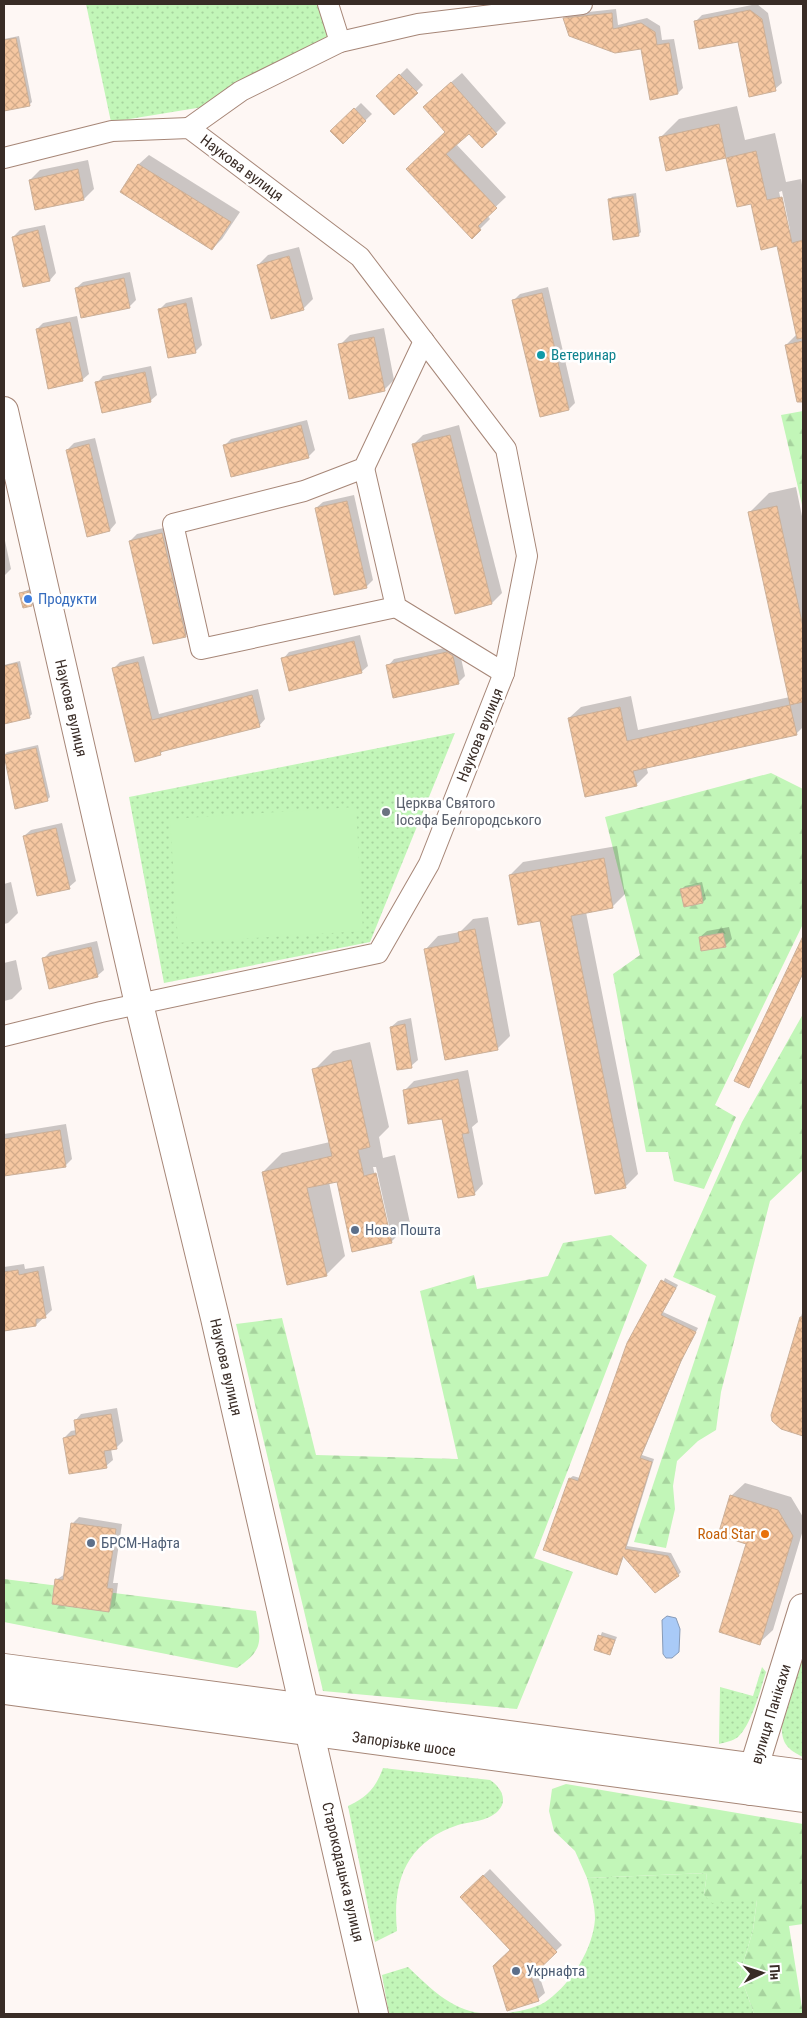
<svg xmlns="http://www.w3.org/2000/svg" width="807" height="2018" font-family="'Roboto Condensed',sans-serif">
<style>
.grass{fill:url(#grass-dots)}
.forest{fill:url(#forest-firs)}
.pitch{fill:#c2f6b8}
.water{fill:#a9caf7;stroke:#879bb8}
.shadow{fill:#0003;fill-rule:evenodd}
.building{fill:url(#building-cross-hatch);stroke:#cbb099}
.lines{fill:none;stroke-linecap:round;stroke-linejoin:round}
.street-casing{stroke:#a68677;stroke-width:22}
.secondary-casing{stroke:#a68677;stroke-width:30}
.primary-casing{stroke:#a68677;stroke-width:30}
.street{stroke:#fff;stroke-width:20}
.secondary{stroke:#fff;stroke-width:28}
.primary{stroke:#fff;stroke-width:28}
.culture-dot{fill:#0f9aa8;stroke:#fff;stroke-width:2}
.shop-dot{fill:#3f7fe0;stroke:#fff;stroke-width:2}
.worship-dot{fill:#6b7280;stroke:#fff;stroke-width:2}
.service-dot{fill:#5c6f8a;stroke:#fff;stroke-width:2}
.food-dot{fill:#e8710a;stroke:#fff;stroke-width:2}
.labels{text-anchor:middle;stroke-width:5;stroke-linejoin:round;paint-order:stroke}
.street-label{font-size:15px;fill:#392c26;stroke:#fff}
.culture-label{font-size:15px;fill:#0d838f;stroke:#fff;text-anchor:start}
.shop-label{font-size:15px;fill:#366cbe;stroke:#fff;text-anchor:start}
.worship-label{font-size:15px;fill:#5b616d;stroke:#fff;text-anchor:start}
.service-label{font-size:15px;fill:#4e5e75;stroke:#fff;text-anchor:start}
.food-label{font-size:15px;fill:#c56008;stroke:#fff;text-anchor:end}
</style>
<defs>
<pattern id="grass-dots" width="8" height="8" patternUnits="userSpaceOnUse" patternTransform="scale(1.25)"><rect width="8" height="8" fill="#c2f6b8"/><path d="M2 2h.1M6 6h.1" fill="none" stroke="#a7d39e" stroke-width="1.8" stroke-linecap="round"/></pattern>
<pattern id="forest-firs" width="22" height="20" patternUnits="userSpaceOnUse" patternTransform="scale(1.25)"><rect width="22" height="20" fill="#c2f6b8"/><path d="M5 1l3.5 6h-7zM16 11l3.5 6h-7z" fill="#a7d39e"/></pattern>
<pattern id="building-cross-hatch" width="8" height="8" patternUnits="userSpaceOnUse" patternTransform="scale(1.25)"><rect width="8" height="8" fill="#f5c7a1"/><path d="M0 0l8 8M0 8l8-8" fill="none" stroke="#d3ab8a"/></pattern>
</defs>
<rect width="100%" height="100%" fill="#fef7f4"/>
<!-- grass -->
<g class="grass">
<polygon points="86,4 321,4 332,38 203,107 111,122"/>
<polygon points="455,733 370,942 164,983 129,797"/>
<path d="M803 1658V1757C788 1750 781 1743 782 1726Z"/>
<path d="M762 1667 766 1672C760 1690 752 1724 738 1737 733 1741 726 1742 719 1744L720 1687 753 1696Z"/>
<path d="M383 1768 490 1780C500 1786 509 1800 498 1811 487 1822 471 1821 458 1825 407 1842 392 1880 397 1931L375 1942 348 1806C368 1797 376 1787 383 1768Z"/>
<path d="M707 1873 704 1895 757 1900 753 1930 740 1974 754 2014H389L382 1975 408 1967C426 1984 445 2004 470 2011 490 2017 531 2013 548 2000 572 1982 593 1949 595 1919 595 1905 591 1892 587 1878Z"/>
</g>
<!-- forest -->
<g class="forest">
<polygon points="803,411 803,509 781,415"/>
<polygon points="771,773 803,789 803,924 715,1105 736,1117 704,1189 674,1181 668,1152 646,1152 613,974 640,955 605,817"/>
<polygon points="803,1014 803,1170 770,1201 721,1392 716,1430 698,1441 677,1461 673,1486 675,1509 666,1548 634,1542 716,1296 673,1277 742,1122"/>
<polygon points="611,1235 647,1265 534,1558 573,1572 517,1709 323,1691 236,1324 282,1318 316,1455 458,1459 420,1291 474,1275 477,1289 548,1276 563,1243"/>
<path d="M4 1579 256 1611C261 1642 264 1649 237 1668L4 1622Z"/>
<polygon points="566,1784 803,1824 803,1924 789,1926 803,2014 754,2014 740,1974 753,1930 757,1900 712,1903 704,1895 707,1873 587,1878 575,1851 554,1831 549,1811 552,1789"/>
</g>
<!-- pitch -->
<polygon class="pitch" points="356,807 363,931 178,943 170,819"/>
<!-- water -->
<polygon class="water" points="667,1616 676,1618 680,1629 679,1652 672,1658 666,1658 663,1654 662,1620"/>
<!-- shadow -->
<g class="shadow">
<polygon points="757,4 768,13 782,83 775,89 738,40 695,22 702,15"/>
<polygon points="616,9 618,25 647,18 660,26 662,40 674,39 683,88 678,93 642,47 565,19 570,14"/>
<polygon points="19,36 32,102 29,105 4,110 4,39"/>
<polygon points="407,68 423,85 394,114 378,96"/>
<polygon points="462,73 506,123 482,147 469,132 456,144 506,197 487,215 490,219 472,237 418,159 446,132 434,97"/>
<polygon points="361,103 372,114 343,142 332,131"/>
<path d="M737 106 745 140 775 133 786 182 801 179 803 191V390L796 391 786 345 797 334 778 245 752 203 738 206 727 157 667 170 660 138 679 119ZM782 191 790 230H788L779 192Z"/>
<polygon points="149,155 240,212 222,239 212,249 122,192 139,164"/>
<polygon points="88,160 94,189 84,199 30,180 40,170"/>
<polygon points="636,193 641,232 638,235 609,200 612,197"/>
<polygon points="45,225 56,273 50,280 13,237 20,230"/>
<polygon points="299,247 313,299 303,309 258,265 268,255"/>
<polygon points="130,272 136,300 129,307 76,288 83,282"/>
<polygon points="548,287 575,403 569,409 514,300 520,294"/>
<polygon points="192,297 202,345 195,352 160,309 166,303"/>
<polygon points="77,316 89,374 82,380 37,329 43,323"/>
<polygon points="384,328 394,380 384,390 340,345 350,335"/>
<polygon points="151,366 157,395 150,401 97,383 103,376"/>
<polygon points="307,420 315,450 309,456 224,446 231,439"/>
<polygon points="459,425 502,593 492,603 413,445 423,435"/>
<polygon points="95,438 116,523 110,530 67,450 74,443"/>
<polygon points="796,487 803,521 803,727 796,734 646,766 648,773 636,785 569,718 581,707 631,696 638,730 790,697 750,512 769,493"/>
<polygon points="354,495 373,580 366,587 316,508 323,502"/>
<polygon points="168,527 192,629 185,636 130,541 137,534"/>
<polygon points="4,536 11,569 4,576"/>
<polygon points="32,588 35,602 32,605 21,593"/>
<polygon points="360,635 368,666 361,672 283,659 289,652"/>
<polygon points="454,646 459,649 465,676 458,683 388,666 394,659"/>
<polygon points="144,656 159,714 258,689 265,719 259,726 164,750 160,754 113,669 120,662"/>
<polygon points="20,661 32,714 29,717 4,723 4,665"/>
<polygon points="38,745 50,797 47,800 4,755 7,752"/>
<polygon points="62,823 76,881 69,887 24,836 31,830"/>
<polygon points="617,846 625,894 612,907 586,912 638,1174 625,1187 541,920 510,875 523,862"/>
<polygon points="11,882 18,913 8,923 4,924 4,884"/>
<polygon points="702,882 706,899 703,902 682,889 685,886"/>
<polygon points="488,917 510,1036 497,1049 425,950 438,936 460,932 473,919"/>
<polygon points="729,927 732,939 725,946 700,937 707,931"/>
<polygon points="803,939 803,974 748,1087 736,1081"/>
<polygon points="97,941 104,970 97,976 43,959 50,952"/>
<polygon points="16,960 22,989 12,999 4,1001 4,963"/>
<polygon points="411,1018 418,1060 411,1066 391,1027 398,1021"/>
<path d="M370 1042 389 1127 379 1137 383 1158 395 1155 410 1223 391 1242 338 1180 329 1182 345 1256 326 1275 263 1172 282 1153 330 1142 314 1070 333 1051ZM373 1167H376L390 1230H387Z"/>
<polygon points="468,1070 478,1122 472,1127 483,1184 474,1194 443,1117 404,1091 414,1081"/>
<polygon points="66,1124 72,1159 65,1166 4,1175 4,1134"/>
<polygon points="24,1264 25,1269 44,1266 52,1310 36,1325 4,1330 4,1267"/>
<polygon points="665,1278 678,1285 663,1312 698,1328 683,1357 642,1455 654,1459 627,1546 671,1553 681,1572 678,1575 624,1556 617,1573 570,1478 573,1476 580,1478"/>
<polygon points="803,1310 803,1435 781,1428 773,1410"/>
<polygon points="117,1408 123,1441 116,1448 111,1449 113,1460 106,1466 64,1438 71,1431 77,1430 75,1421 81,1414"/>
<polygon points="745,1483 791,1497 803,1517 803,1530 773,1630 759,1643 748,1543 731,1496"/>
<polygon points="79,1517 122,1524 113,1583 118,1583 115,1605 109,1611 56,1580 65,1574 72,1524"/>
<polygon points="602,1632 617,1637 610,1654 595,1650"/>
<polygon points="490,1869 562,1945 537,1969 545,1993 538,1999 512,1950 461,1897"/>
</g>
<!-- building -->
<g class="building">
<polygon points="750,10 762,19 776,91 749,97 738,42 699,49 694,21"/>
<polygon points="612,13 613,29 641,23 655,32 657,45 669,43 678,94 650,100 641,49 615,53 569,36 563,18"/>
<polygon points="16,38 30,106 4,111 4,40"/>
<polygon points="399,74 418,93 394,115 376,96"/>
<polygon points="451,82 497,134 482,148 469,134 446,154 497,208 478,226 481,230 472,239 406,169 445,132 423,107"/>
<polygon points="354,108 366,121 343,144 330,131"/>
<polygon points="719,124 726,158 666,171 659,137"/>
<polygon points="756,151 767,200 782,197 792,243 803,240 803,338 797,339 777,246 761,250 751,204 737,207 726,158"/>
<polygon points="138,164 231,222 212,250 120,192"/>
<polygon points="78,169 84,200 35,210 29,180"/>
<polygon points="633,196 639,236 613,240 608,199"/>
<polygon points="38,230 50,281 23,287 12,237"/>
<polygon points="289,256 304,310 271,319 257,265"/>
<polygon points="124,278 130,308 81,318 75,288"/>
<polygon points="542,293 569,410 540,417 512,300"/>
<polygon points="186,303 196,353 168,358 158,309"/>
<polygon points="70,322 83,381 48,389 36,329"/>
<polygon points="374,337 385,391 349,399 338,344"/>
<polygon points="803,341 803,402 797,402 785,345"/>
<polygon points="145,372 151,402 102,413 95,382"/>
<polygon points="301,425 309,458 231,477 223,445"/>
<polygon points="450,435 492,604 455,614 412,444"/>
<polygon points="89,444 110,531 87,537 66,450"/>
<polygon points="347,501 367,588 334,595 315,508"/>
<polygon points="777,506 803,627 803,702 790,705 748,512"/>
<polygon points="162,533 186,637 153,644 129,541"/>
<polygon points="29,591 32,606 23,608 19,593"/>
<polygon points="354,641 362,673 289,691 281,658"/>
<polygon points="447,652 453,656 459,684 393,698 386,665"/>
<polygon points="138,662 152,720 252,695 260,727 160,752 161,755 135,762 112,668"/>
<polygon points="17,663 30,718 4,724 4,666"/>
<polygon points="790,705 797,735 633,771 637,786 585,797 568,718 620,707 627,741"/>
<polygon points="36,748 48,801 15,809 4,755"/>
<polygon points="56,828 70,889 37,896 23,836"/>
<polygon points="604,858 613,908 571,916 626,1188 595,1194 540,921 518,925 509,875"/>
<polygon points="700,885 703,903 684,907 680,889"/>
<polygon points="475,929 498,1050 445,1060 424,949 460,942 458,932"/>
<polygon points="723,933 726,947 701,951 699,937"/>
<polygon points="803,936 803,973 749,1088 734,1081"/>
<polygon points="91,947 98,977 49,989 42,958"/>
<polygon points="405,1024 412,1068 397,1070 390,1027"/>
<polygon points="351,1060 370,1147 358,1150 364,1176 376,1173 392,1243 352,1252 337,1182 307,1188 327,1276 287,1285 262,1172 332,1156 312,1069"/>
<polygon points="458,1079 469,1133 462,1134 475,1195 458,1198 442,1119 408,1124 403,1090"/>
<polygon points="60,1130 66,1167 4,1176 4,1139"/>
<polygon points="18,1270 19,1275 38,1271 46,1318 36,1319 36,1326 4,1331 4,1272"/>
<polygon points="661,1280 676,1288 661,1315 696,1332 681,1361 640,1458 652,1462 625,1549 668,1556 679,1576 655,1593 623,1556 617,1575 543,1550 569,1478 578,1481 627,1343"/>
<polygon points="800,1317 803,1317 803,1436 781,1429 772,1421 771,1415"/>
<polygon points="111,1414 117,1449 104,1451 107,1468 69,1474 63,1438 76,1435 74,1420"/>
<polygon points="730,1495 778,1510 793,1536 760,1645 719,1632 746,1544 718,1535"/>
<polygon points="71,1523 116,1529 107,1588 113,1589 109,1612 52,1604 55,1579 63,1580"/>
<polygon points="598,1635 615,1640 610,1655 594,1650"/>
<polygon points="483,1875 557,1952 531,1977 539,2001 507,2011 493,1966 510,1950 460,1897"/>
</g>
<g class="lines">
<!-- street casing -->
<g class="street-casing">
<g id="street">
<polyline points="328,4 340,42"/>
<polyline points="189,128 241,91 340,42 418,24 582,4"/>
<polyline points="4,158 112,131 189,128 360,257 506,449 527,556 504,673 429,864 378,953 101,1012 4,1036"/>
<polyline points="364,468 396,607 504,673"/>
<polyline points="396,607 201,649 173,524 304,491 364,468 424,341"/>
</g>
</g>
<!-- secondary casing -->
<g class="secondary-casing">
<g id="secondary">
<polyline points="4,411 139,1004 215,1318 374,2014"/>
<polyline points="751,1791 754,1767 803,1608"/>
</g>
</g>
<!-- primary casing -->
<g class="primary-casing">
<g id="primary">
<polyline points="4,1668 803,1774"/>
<polyline points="4,1690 803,1798"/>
</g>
</g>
<!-- street -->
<use href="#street" class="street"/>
<!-- secondary -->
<use href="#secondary" class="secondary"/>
<!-- primary -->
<use href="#primary" class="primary"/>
</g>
<!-- markers -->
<circle class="culture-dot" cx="541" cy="355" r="5"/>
<circle class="shop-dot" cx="28" cy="599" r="5"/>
<circle class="worship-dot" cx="386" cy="812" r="5"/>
<g class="service-dot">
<circle cx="355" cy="1230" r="5"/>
<circle cx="91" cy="1543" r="5"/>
<circle cx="516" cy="1971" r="5"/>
</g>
<circle class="food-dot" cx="765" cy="1534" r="5"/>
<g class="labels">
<!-- street labels -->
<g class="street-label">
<text transform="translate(242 168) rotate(37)" y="5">Наукова вулиця</text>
<text transform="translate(71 708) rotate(77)" y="5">Наукова вулиця</text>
<text transform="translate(480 735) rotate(-68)" y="5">Наукова вулиця</text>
<text transform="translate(226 1367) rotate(77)" y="5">Наукова вулиця</text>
<text transform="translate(771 1714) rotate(-73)" y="5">вулиця Панікахи</text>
<text transform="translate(404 1744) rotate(8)" y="5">Запорізьке шосе</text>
<text transform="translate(343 1872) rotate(77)" y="5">Старокодацька вулиця</text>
</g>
<!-- culture labels -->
<g class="culture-label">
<text x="551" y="360">Ветеринар</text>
</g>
<!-- shop labels -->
<g class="shop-label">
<text x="38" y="604">Продукти</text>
</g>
<!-- worship labels -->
<g class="worship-label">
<text x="396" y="808">Церква Святого<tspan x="396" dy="17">Іосафа Белгородського</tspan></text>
</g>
<!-- service labels -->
<g class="service-label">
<text x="365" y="1235">Нова Пошта</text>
<text x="101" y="1548">БРСМ-Нафта</text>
<text x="526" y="1976">Укрнафта</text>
</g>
<!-- food labels -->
<g class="food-label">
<text x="755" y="1539">Road Star</text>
</g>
</g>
<!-- border -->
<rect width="807" height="2018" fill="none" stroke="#392c26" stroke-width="10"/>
<!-- north arrow -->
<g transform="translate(762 1973) rotate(86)" stroke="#ffffff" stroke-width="4" paint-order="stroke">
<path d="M0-4L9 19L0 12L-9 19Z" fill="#392c26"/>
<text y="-8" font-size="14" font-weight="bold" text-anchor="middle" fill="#392c26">Пн</text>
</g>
</svg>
